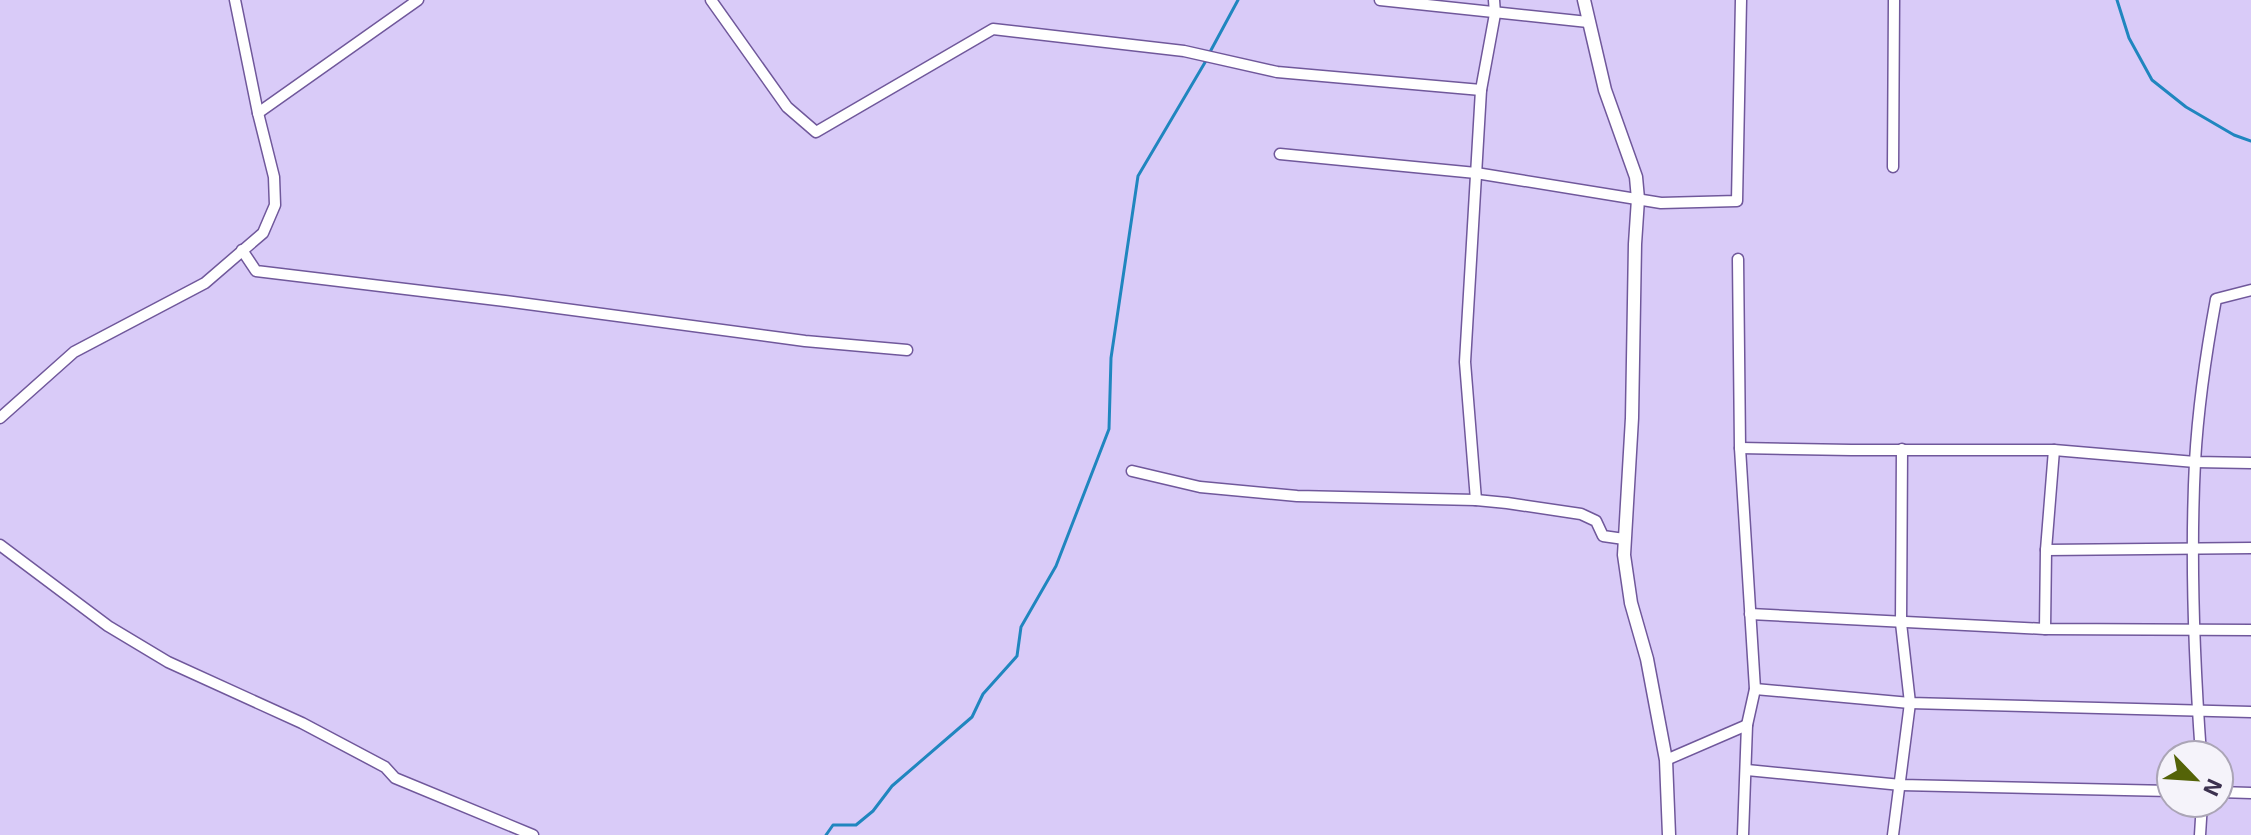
<svg xmlns="http://www.w3.org/2000/svg" width="2251" height="835" font-family="'Exo 2',sans-serif">
<style>
.lines{fill:none;stroke-linecap:round;stroke-linejoin:round}
.stream{stroke:#2086bf;stroke-width:3}
.minor-casing{stroke:#70589b;stroke-width:13}
.tertiary-casing{stroke:#70589b;stroke-width:15}
.minor{stroke:#fff;stroke-width:10}
.tertiary{stroke:#fff;stroke-width:12}
</style>
<rect width="100%" height="100%" fill="#d9cbf8"/>
<g class="lines">
<!-- stream -->
<g class="stream">
<polyline points="2117,0 2129,38 2152,80 2186,107 2234,135 2251,141"/>
<polyline points="1210,52 1238,0"/>
<polyline points="826,835 833,825 856,825 873,811 892,786 972,717 983,694 1017,656 1021,627 1056,566 1109,429 1111,358 1138,176 1207,59"/>
</g>
<!-- minor casing -->
<g class="minor-casing">
<g id="minor">
<polyline points="711,0 787,107 816,132 993,29 1184,51 1277,72 1481,90"/>
<polyline points="1380,0 1588,22"/>
<polyline points="258,113 418,0"/>
<polyline points="1280,154 1476,173 1661,203 1737,201 1741,0"/>
<polyline points="1893,167 1894,0"/>
<polyline points="242,250 256,271 505,301 805,341 907,350"/>
<polyline points="1738,259 1740,448 1755,689 1747,725 1743,835"/>
<polyline points="0,418 74,352 205,283 263,233 275,205 274,177 258,113 235,0"/>
<polyline points="1740,448 1851,450 2054,450 2195,462 2251,463"/>
<polyline points="1132,471 1200,487 1297,496 1476,500 1507,503 1581,514 1596,521 1603,536 1624,539"/>
<polyline points="1476,500 1465,362 1481,90 1495,14 1494,0"/>
<polyline points="0,545 108,626 168,662 302,723 385,767 395,778 533,835"/>
<polyline points="2046,550 2251,548"/>
<polyline points="1750,614 2045,629 2251,630"/>
<polyline points="2045,629 2046,550 2054,450"/>
<polyline points="1755,689 1910,703 2251,712"/>
<path d="M2201 755C2194 658 2190 560 2195 462 2198 408 2206 353 2216 299L2251 290"/>
<polyline points="1666,760 1747,725"/>
<polyline points="1747,770 1901,785 2171,791"/>
<polyline points="2219,792 2251,793"/>
<polyline points="1893,835 1910,703 1901,623 1902,449"/>
<polyline points="2200,835 2202,803"/>
</g>
</g>
<!-- tertiary casing -->
<g class="tertiary-casing">
<polyline id="tertiary" points="1584,0 1605,90 1636,177 1638,199 1635,244 1632,418 1624,555 1631,603 1647,659 1666,760 1669,835"/>
</g>
<!-- minor -->
<use href="#minor" class="minor"/>
<!-- tertiary -->
<use href="#tertiary" class="tertiary"/>
</g>
<!-- north arrow -->
<g transform="translate(2195 779) rotate(115)"><circle r="38" fill="#f5f3fa" stroke="#aba5b6" stroke-width="2"/>
<path d="M0-6L14 30L0 20L-14 30Z" fill="#546308"/>
<text y="-12" font-size="22" font-weight="bold" text-anchor="middle" fill="#3c314f">N</text>
</g>
</svg>
